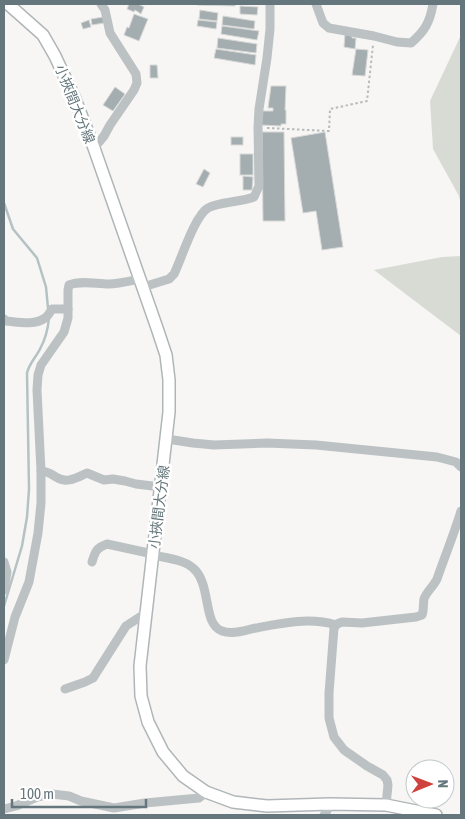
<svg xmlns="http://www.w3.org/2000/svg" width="465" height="819" font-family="'Asap Condensed','Noto Sans JP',sans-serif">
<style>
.green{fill:#d8dbd4}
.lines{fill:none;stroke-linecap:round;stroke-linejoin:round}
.stream{stroke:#b4c2c3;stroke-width:2.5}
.building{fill:#a4aeb1;stroke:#d8d8d7}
.major-casing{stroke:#b0b6b8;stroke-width:14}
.path{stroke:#b7bbbc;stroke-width:2;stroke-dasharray:2.5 2.5;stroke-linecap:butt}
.minor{stroke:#bcc2c4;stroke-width:9}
.major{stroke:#fff;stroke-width:11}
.labels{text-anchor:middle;stroke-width:5;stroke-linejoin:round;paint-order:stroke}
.street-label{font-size:14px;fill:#65777c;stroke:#fff}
</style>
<rect width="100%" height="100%" fill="#f7f6f4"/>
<!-- green -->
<g class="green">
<polygon points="461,35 461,206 459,196 433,149 430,101"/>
<polygon points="461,256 461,336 374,270 442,257"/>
</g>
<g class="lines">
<!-- stream -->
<g class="stream">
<polyline points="4,203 13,229 37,258 46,287 48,308"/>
<path d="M4 606 22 546 27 517 29 489 27 373C29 364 36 357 40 349 45 340 48 329 49 318"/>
</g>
</g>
<!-- building -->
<g class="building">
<polygon points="129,4 138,4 144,7 141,14 135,10 134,12 127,9"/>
<polygon points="197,4 235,4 235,6 197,5"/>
<polygon points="240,6 258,7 257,15 240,14"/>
<polygon points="200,10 218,13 217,21 199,19"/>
<polygon points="134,14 148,19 139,41 124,35 127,27 129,28"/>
<polygon points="223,16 255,21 254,29 222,25"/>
<polygon points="103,17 104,23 92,25 91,19"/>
<polygon points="89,20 91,27 83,29 81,23"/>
<polygon points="198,20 217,22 216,29 197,26"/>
<polygon points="222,26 259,31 257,40 221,34"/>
<polygon points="345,34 352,35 352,38 356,38 355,49 344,47"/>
<polygon points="218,38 257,44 256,53 217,48"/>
<polygon points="216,49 256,55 255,65 214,58"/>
<polygon points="356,49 368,50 365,76 352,75"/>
<polygon points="150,65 157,65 158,78 150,78"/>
<polygon points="271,86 286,86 285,110 286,110 286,124 281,124 281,126 261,125 262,111 273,111 273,108 268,108"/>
<polygon points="115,87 125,94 113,111 103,105"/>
<polygon points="262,132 284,132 285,221 263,221"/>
<polygon points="325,132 343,247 322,250 316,211 303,213 291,138"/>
<rect x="231" y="137" width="12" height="8"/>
<rect x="240" y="154" width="13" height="21"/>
<polygon points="204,169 210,173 203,187 196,184"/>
<polygon points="243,176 253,177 252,190 243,190"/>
</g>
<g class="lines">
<!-- major casing -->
<g class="major-casing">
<polyline id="major" points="8,4 43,35 55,56 75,99 94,148 157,328 166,355 169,380 169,412 140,666 141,696 148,722 163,752 183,776 206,792 233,802 267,806 330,804 386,805 436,815"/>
</g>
<!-- path -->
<polyline class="path" points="267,128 329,131 330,109 367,101 373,45"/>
<!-- minor -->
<g class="minor">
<path d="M316 4 323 23 329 28 374 36 397 42 411 43C425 31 430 22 433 4"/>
<polyline points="94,148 104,136 110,125 134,90 137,83 136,74 110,33 105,10 101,4"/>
<path d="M143 287 169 279 174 274C181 260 195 215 208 208 218 202 241 202 254 197L259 186 258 127 259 109 267 58 270 29V4"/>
<path d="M4 319 6 321C18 322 34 326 45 318 48 316 50 312 52 309H68"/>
<polyline points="167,439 193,443 214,445 267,443 316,445 437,457 456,462 461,467"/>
<path d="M41 471C47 471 51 474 56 477 67 484 76 478 87 473L104 480 113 479 125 481 136 484 161 487"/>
<path d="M153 555C165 558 183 559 193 568 212 584 202 624 222 631 233 635 245 630 256 628 282 623 310 617 336 625"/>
<polyline points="4,562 7,572 4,590"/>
<path d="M92 562C95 552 96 548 107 544L153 554"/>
<path d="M4 660 15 617 29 582 38 533 41 503V471L37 390 38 375 41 365 64 332 68 318V290L69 285C81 280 96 284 109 284 119 284 130 281 140 279"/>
<polyline points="65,689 85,682 93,678 126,626 146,613"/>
<path d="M386 805 388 785 387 780 383 775 367 766 344 750 334 737 329 718V693L334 628 337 624 342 622 362 623 416 617 422 615C424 610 423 605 424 599 426 592 434 586 437 579 445 556 454 534 461 511"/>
<polyline points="4,809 16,806 37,797 52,794 69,796 81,801 114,808 145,803 199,798 206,792"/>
<polyline points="324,815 326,813 330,804"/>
</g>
<!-- major -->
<use href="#major" class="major"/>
</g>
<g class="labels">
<!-- street labels -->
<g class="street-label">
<text transform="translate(75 104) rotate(68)" y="5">小挾間大分線</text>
<text transform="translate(159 507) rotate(-83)" y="5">小挾間大分線</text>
</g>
</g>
<!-- border -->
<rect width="465" height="819" fill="none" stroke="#65777c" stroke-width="10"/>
<!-- north arrow -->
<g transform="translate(430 784) rotate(89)"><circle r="24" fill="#ffffff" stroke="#c1c9cb"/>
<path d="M0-4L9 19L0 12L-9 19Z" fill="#cf423d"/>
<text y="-8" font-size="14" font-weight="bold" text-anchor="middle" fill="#65777c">N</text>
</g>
<!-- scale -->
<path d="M12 799v8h134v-8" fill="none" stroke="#65777c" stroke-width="2.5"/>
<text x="20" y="799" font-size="15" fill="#65777c" stroke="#ffffff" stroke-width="4" paint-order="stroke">100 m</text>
</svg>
